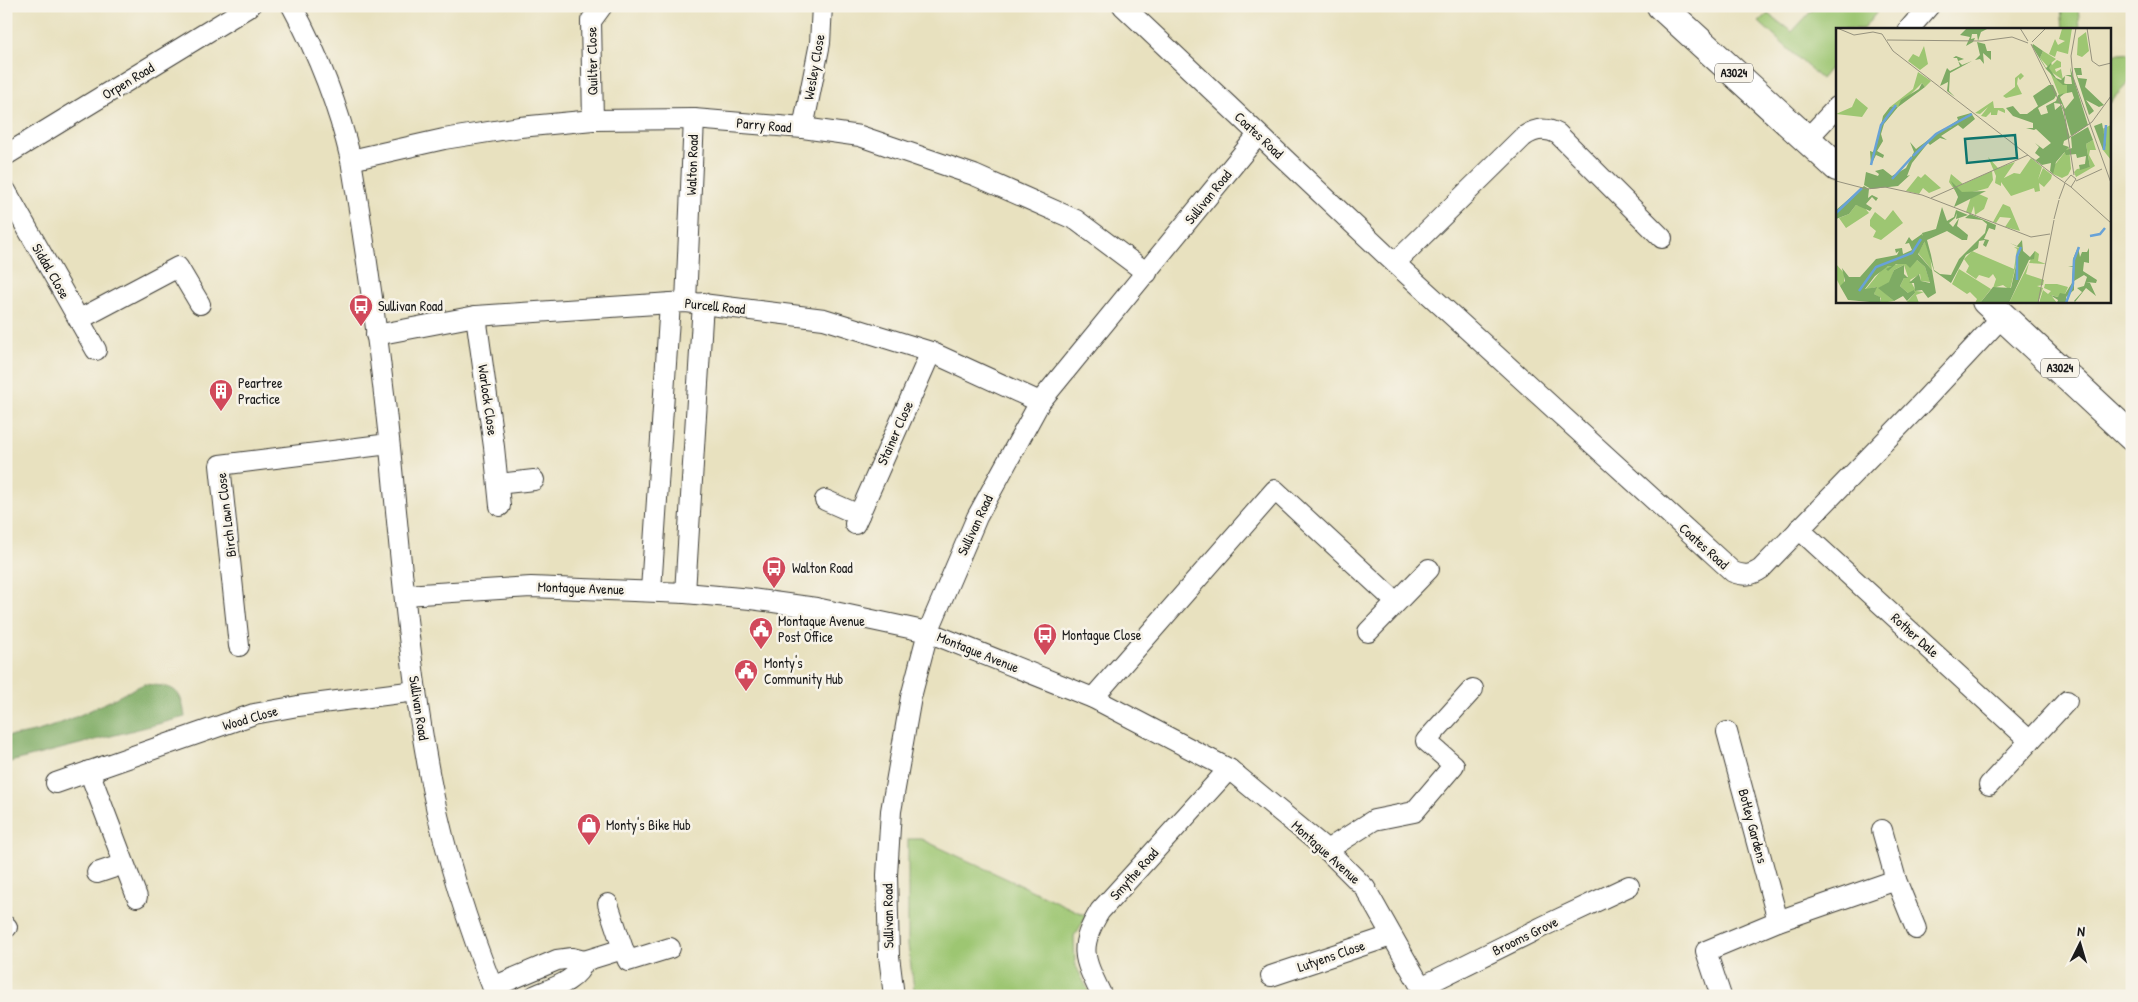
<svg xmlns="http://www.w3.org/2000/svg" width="2138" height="1002" font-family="'Patrick Hand',sans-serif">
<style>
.green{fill:#9dc672;stroke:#5c7147}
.forest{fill:#7eab64;stroke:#4d6440}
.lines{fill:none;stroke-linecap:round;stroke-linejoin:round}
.street-casing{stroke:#3b3a34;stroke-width:22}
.primary-casing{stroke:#3b3a34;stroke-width:30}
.street{stroke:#fff;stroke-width:20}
.primary{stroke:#fff;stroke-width:28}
.labels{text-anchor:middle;stroke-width:5;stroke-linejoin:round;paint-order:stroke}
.shield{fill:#f7f3e8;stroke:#5e5c59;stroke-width:1}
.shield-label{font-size:12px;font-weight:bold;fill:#1c1c1c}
.street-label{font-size:14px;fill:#1c1c1c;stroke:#f7f3e8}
.poi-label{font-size:14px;fill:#1c1c1c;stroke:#f7f3e8;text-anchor:start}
.inset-river{fill:none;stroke:#68a2d7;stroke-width:2.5}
.inset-road{fill:none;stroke:#96927e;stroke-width:1}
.view{fill:#0f766e;fill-opacity:0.15;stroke:#0f766e;stroke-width:2.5}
.inset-edge{fill:none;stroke:#1c1c1c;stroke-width:2.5}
</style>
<rect width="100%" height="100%" fill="#f7f3e8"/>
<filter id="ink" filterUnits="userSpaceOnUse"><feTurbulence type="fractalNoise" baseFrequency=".02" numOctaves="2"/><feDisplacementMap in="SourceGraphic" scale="10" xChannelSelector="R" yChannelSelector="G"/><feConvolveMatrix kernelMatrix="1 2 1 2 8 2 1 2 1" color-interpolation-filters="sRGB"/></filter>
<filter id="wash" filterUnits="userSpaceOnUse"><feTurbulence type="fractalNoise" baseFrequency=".0096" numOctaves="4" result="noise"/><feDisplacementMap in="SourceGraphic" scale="20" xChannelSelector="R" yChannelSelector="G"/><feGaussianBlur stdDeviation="1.12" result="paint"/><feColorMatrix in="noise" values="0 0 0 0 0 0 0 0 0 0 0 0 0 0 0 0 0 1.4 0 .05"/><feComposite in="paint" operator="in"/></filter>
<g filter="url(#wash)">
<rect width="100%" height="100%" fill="#e8e1bf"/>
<!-- green -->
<g class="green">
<polygon points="1816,6 1882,6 1863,29 1837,29 1837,60 1821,79 1759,22 1768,14 1792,32"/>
<polygon points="2061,6 2078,6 2080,29 2063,29"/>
<polygon points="2132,53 2132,79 2109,103 2109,55"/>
<polygon points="908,839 921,839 1087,916 1074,936 1075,964 1091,996 915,996 908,945"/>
</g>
<!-- forest -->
<path class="forest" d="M144 684C173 687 181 686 185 717L6 763V736C48 736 105 702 144 684Z"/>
</g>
<g filter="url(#ink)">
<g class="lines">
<!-- street casing -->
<g class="street-casing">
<g id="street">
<path d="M292 6C319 56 338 105 351 160 367 255 380 352 390 448 401 561 410 676 432 788 446 858 469 929 496 996"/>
<path d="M1123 6 1386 255 1733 572C1744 576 1751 576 1761 569L1918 407 2002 317"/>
<polyline points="1909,29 1929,6"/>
<polyline points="593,120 591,21 602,6"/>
<polyline points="803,128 820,43 822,6"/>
<polyline points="1807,139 1837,107"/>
<polyline points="6,155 250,6"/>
<polyline points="351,160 444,139 520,127 593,120 694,119 803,128 860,136 974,175 1076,220 1147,273"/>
<polyline points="6,191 96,350"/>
<path d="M1395 263 1523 137C1534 129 1546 127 1558 134L1662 238"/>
<polyline points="686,302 694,119"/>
<polyline points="476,316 494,447 500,506"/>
<polyline points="80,319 178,267 200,304"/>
<polyline points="376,335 476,316 686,302 824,319 931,352 1040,402"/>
<polyline points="498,484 534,480"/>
<polyline points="825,500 859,515"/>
<polyline points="855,524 931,352"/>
<polyline points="1799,529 2030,741"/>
<polyline points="651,590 670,303"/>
<polyline points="685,593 703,303"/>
<polyline points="405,595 531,587 685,593 751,599 816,608 928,632 1093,698 1229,769 1327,850 1365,888 1426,996"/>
<polyline points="1368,632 1429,569"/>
<polyline points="239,646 220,465 389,444"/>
<polyline points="1093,698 1275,490 1396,602"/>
<polyline points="1727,732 1778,921"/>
<polyline points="89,771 137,897"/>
<polyline points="56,783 254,714 298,706 416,691"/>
<polyline points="1989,785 2067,701"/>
<polyline points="1882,830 1896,880 1916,929"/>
<polyline points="1327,850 1374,820 1414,812 1454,765 1426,741 1473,689"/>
<polyline points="97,873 124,864"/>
<polyline points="6,927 7,927"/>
<polyline points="623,949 628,961 670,948"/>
<polyline points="584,961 623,949 608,904"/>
<polyline points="1271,976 1391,936"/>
<path d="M493 987 557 960 572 958 584 961C577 982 552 988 534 996"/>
<polyline points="1421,987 1546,925 1629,886"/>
<polyline points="894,996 889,956 887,875 891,811 911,697 928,632 977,517 1040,402 1258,135"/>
<path d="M1102 996C1084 959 1077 948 1100 911L1229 769"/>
<polyline points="1721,996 1706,951 1778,921 1896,880"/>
</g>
</g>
<!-- primary casing -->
<g class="primary-casing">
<g id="primary">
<polyline points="1661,6 1837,167"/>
<polyline points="1986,301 2132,437"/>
</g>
</g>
<!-- street -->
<use href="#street" class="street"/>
<!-- primary -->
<use href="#primary" class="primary"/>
</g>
</g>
<!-- icons -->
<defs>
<g id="bus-pin" transform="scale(1.25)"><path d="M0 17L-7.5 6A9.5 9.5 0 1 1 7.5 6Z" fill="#d1495b" stroke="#f7f3e8"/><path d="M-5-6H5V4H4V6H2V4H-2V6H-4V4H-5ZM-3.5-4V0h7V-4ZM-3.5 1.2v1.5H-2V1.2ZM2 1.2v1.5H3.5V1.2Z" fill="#fff"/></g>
<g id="building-pin" transform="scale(1.25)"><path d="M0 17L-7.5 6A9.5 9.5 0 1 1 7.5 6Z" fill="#d1495b" stroke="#f7f3e8"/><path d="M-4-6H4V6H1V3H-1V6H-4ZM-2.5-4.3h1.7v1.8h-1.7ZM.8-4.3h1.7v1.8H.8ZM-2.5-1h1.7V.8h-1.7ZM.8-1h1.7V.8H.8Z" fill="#fff"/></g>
<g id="civic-pin" transform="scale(1.25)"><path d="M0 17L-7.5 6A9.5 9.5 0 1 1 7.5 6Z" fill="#d1495b" stroke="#f7f3e8"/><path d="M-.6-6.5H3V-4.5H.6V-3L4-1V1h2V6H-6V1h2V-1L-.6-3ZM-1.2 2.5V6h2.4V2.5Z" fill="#fff"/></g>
<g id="shop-pin" transform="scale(1.25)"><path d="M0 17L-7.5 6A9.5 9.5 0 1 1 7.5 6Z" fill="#d1495b" stroke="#f7f3e8"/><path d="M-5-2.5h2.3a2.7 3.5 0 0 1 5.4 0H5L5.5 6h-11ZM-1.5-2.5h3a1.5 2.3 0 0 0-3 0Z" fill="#fff"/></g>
</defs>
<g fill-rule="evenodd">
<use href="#bus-pin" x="361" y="306"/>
<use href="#building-pin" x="221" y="391"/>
<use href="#bus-pin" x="774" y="568"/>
<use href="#civic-pin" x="761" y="629"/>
<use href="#bus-pin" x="1045" y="635"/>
<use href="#civic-pin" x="746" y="671"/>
<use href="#shop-pin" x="589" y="825"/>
</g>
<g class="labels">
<!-- shield labels -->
<g class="shield">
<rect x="1715" y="63.5" width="38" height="19" rx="4"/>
<rect x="2041" y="358.5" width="38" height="19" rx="4"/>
</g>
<g class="shield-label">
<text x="1734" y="77">A3024</text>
<text x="2060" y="372">A3024</text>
</g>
<!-- street labels -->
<g class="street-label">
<text transform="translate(592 61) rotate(-91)" y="5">Quilter Close</text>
<text transform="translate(814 67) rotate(-80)" y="5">Wesley Close</text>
<text transform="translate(128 81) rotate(-31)" y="5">Orpen Road</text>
<text transform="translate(764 125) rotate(5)" y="5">Parry Road</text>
<text transform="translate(1259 135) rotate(43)" y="5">Coates Road</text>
<text transform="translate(692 165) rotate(-88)" y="5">Walton Road</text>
<text transform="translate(1208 197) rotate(-51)" y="5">Sullivan Road</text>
<text transform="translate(51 271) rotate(60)" y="5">Siddal Close</text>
<text transform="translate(715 306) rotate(6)" y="5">Purcell Road</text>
<text transform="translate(488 400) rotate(82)" y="5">Warlock Close</text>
<text transform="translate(895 433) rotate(-66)" y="5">Stainer Close</text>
<text transform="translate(226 515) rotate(-97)" y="5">Birch Lawn Close</text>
<text transform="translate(975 525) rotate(-65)" y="5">Sullivan Road</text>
<text transform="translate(1704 546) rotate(42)" y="5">Coates Road</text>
<text transform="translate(581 588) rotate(2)" y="5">Montague Avenue</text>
<text transform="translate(1915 635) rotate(42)" y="5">Rother Dale</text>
<text transform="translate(978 652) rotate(22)" y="5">Montague Avenue</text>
<text transform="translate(419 708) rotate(81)" y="5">Sullivan Road</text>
<text transform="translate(250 718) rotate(-16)" y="5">Wood Close</text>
<text transform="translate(1753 826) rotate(75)" y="5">Botley Gardens</text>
<text transform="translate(1326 852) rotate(42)" y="5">Montague Avenue</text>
<text transform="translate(1134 874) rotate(-48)" y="5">Smythe Road</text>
<text transform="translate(888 916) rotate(-91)" y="5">Sullivan Road</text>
<text transform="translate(1525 936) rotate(-26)" y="5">Brooms Grove</text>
<text transform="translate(1331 956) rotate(-19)" y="5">Lutyens Close</text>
</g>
<!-- poi labels -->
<g class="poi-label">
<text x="378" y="311">Sullivan Road</text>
<text x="238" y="388">Peartree<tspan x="238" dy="16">Practice</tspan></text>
<text x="792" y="573">Walton Road</text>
<text x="778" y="626">Montague Avenue<tspan x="778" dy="16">Post Office</tspan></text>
<text x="1062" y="640">Montague Close</text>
<text x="764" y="668">Monty's<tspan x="764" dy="16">Community Hub</tspan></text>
<text x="606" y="830">Monty's Bike Hub</text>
</g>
</g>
<!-- overview -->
<g transform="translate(1836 28)">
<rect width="275" height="275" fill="#e8e1bf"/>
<path d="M236 0 232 26 221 23 219 29 213 26 219 11 222 17 229 13 223 11 226 1ZM250 4 253 23 246 29 241 27 242 10ZM88 18 92 36 84 42 72 33 77 26 83 29ZM207 23 220 31 215 35 216 37 221 32 225 34V39L219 41 220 44 225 41 227 52 215 44 220 51 232 57 231 65 223 67 212 39 204 30ZM82 44 95 53 89 59 86 55 62 79H54L77 61ZM185 45 188 48 184 52 182 49 181 56 186 66 170 70 167 68 179 59V50ZM20 70 32 80 26 89 0 86 16 79ZM157 73 158 80H167L169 82V85L162 82 161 87H155V84L150 89 145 88 152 79 144 86 139 85ZM275 97V132L267 122 270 112 266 101ZM257 112 260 122H254L253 127 259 138 240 149 238 144 241 141 254 139 250 116ZM233 119 235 141 232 147 226 150 217 146V139ZM152 129 162 140 179 134 168 150 178 145 184 146 195 130 206 139 202 152 207 140 216 147 215 151 208 159 203 155 204 163 199 164 198 160 175 168 165 154V158L159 155 160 148ZM156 143 157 152 152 160 141 163 122 167 113 154 115 146 127 156ZM89 146 105 160 93 165 87 160 83 166 70 163 82 148 85 150ZM143 166 152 170 148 181 139 187 138 178 135 186 130 184 135 169ZM167 176 174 179 184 203 169 199 175 190 164 189 160 195 157 194ZM20 177 28 179 33 185 10 200 3 190 13 186ZM57 182 67 195 45 212 37 209 40 203 34 198V192L39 184 49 192ZM89 213 94 228 96 242 82 225ZM178 219 184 220 174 262 167 257 157 260 160 251 157 246 153 250 143 247 140 251 130 244 133 238 128 231 136 223 178 241 181 221ZM199 223 203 226 202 233 210 236 193 235 190 246 208 252 207 257 201 258 207 260 202 275H173ZM81 232 89 239 94 254 85 253 84 246 74 252 80 263 88 264 80 267 83 275H70L79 265H72L64 258 68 250 72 249 68 237 58 242 54 254 43 260 58 273 45 275V270L38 266 40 259 29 262 48 239ZM0 236 8 245V257L4 258 0 250ZM123 241 155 261 144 275H139L141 271 134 264 131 266 116 256ZM209 256H221L232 259 229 266 222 269 215 267 221 275H203L207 262 212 266 215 263 208 260Z" fill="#9dc672"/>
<path d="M131 0 140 1 153 0 145 4 142 13 141 6H136L135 11 139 10 137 14 130 18 134 9 124 7ZM141 14 149 16 151 23H155V32L147 25 148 36 144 31 139 32 144 27ZM197 16 207 23 204 30 210 40 216 34 213 40 220 50 225 52 229 48 228 56H236L235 49 229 47H235L234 39 252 97 235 108 226 76 218 75 219 82 225 77 234 110 228 113 227 117 233 119 220 134 217 146 214 143 215 135 206 137 195 129 200 132 204 129 199 125 203 119 199 115 207 121 215 115 200 101 198 102 190 100H197V95L177 88 170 80 177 78 184 86H191L202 78 197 68 213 57H217L221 66 218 71 202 80 205 87 212 85 210 78 220 73 222 67 229 65 224 69 229 81 238 70 236 64 231 65V57H227L220 51 210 41 196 18ZM120 28 128 31 122 33 126 37 136 33 114 45 113 63 119 69 111 63 112 54 104 58 111 40 114 43 124 38 121 30H117ZM238 40H245L246 47H241L242 50 251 51 249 59 268 77 263 79 250 72 258 83 253 87ZM86 55 89 59 62 79 48 96 45 106 47 113 41 123 48 127 47 130 40 127 35 137 34 123 37 124 41 116 47 88 54 79H62L65 72 83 61ZM135 85 139 91 127 101 122 97 105 108 111 112 104 110 94 117 92 115 76 135 71 148 74 147 62 158 35 161 28 157 30 144 42 148 43 146 39 143 47 141 56 148 70 140 78 124 74 114 80 121 107 101 116 99 110 100 122 92 121 89ZM266 95 270 117 267 122 258 98ZM252 99 257 112 250 116 254 139 244 142 243 137 249 136 250 128 241 130 240 126 230 127 228 123 236 120 235 109ZM115 153 126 164 150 163 118 179 122 169ZM28 158 33 161 32 170 36 167 42 170 40 173 36 169 30 176 36 180 34 183 20 177 13 186 0 191V182ZM106 179 111 193 118 189 120 182 132 187 120 191 121 185 119 190 113 195 117 199 123 190 121 198 132 207 131 212H126L111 203 91 212 95 227 98 242 104 246 115 247 123 231 149 205 151 196 146 192 129 190 134 186 160 197 159 202 153 200 148 211 153 212 150 219 147 217 149 212 143 213 142 220 130 227 115 255 98 243 86 205 100 201ZM86 206 89 213 82 226 96 242 100 265 92 270 86 262 79 263 78 255H73L83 246 85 253 94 255 89 239 81 232 74 240 70 236H60L52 243 50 241 56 238H52L39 248 29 261 41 259 38 266 44 269 45 275 12 272 4 258 9 253 6 240 13 249H24L40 231 61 227 63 223 60 225 59 221 66 220 67 226 76 222 73 215 69 216 73 209 76 213ZM186 212 187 223 194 229 199 223 198 231 193 232 173 275H144L157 259 175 260 184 220 174 215 181 218ZM242 219 244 229 246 224H251L253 220V235L248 234 247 243 261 252 260 255 250 254 254 255 260 268 250 260 239 274 238 273 246 264 241 260 248 258 251 249 248 247 238 253V262L230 269V275H221L222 272 214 267 222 269 224 265 229 266 236 255 237 239 232 238H237L238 247 237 231ZM68 237V246L72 250H68L64 258 72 265 78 262 79 265 71 273 67 268 58 273 42 260 53 254 58 242Z" fill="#7eab64"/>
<path class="inset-river" d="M268 122 270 97M77 128 100 106 136 86M35 137 45 97 60 77M56 151 76 129M0 185 26 160M254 208 264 206 269 200M181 252V228L185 219M23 263 40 239 76 225 85 211M230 275 237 256 238 232 243 219"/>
<path class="inset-road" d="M1 0 18 7 37 4 46 6 57 23 219 148 235 159 240 151 235 147 229 154M184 0 192 13M240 0 235 28 237 49 275 155M251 0 256 33 263 38 275 35M51 12 146 13 176 9 192 15M196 14 210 0M195 16 228 83 238 147M234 109 256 94 275 68M0 153 31 161 49 159 86 167 195 209 214 206M240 153 266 141M235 159 275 195M95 170 192 127M223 171 229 155M218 191 223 172M202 275 218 192"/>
<path class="view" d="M179 107 181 130 131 135 129 111Z"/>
<rect width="275" height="275" class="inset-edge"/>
</g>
<!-- margin -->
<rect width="2138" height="1002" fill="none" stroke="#f7f3e8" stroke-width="25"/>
<!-- north arrow -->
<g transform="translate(2080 944) rotate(5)" stroke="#f7f3e8" stroke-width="4" paint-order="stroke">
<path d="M0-4L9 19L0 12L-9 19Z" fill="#1c1c1c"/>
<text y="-8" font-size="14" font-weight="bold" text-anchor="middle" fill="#1c1c1c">N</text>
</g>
</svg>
